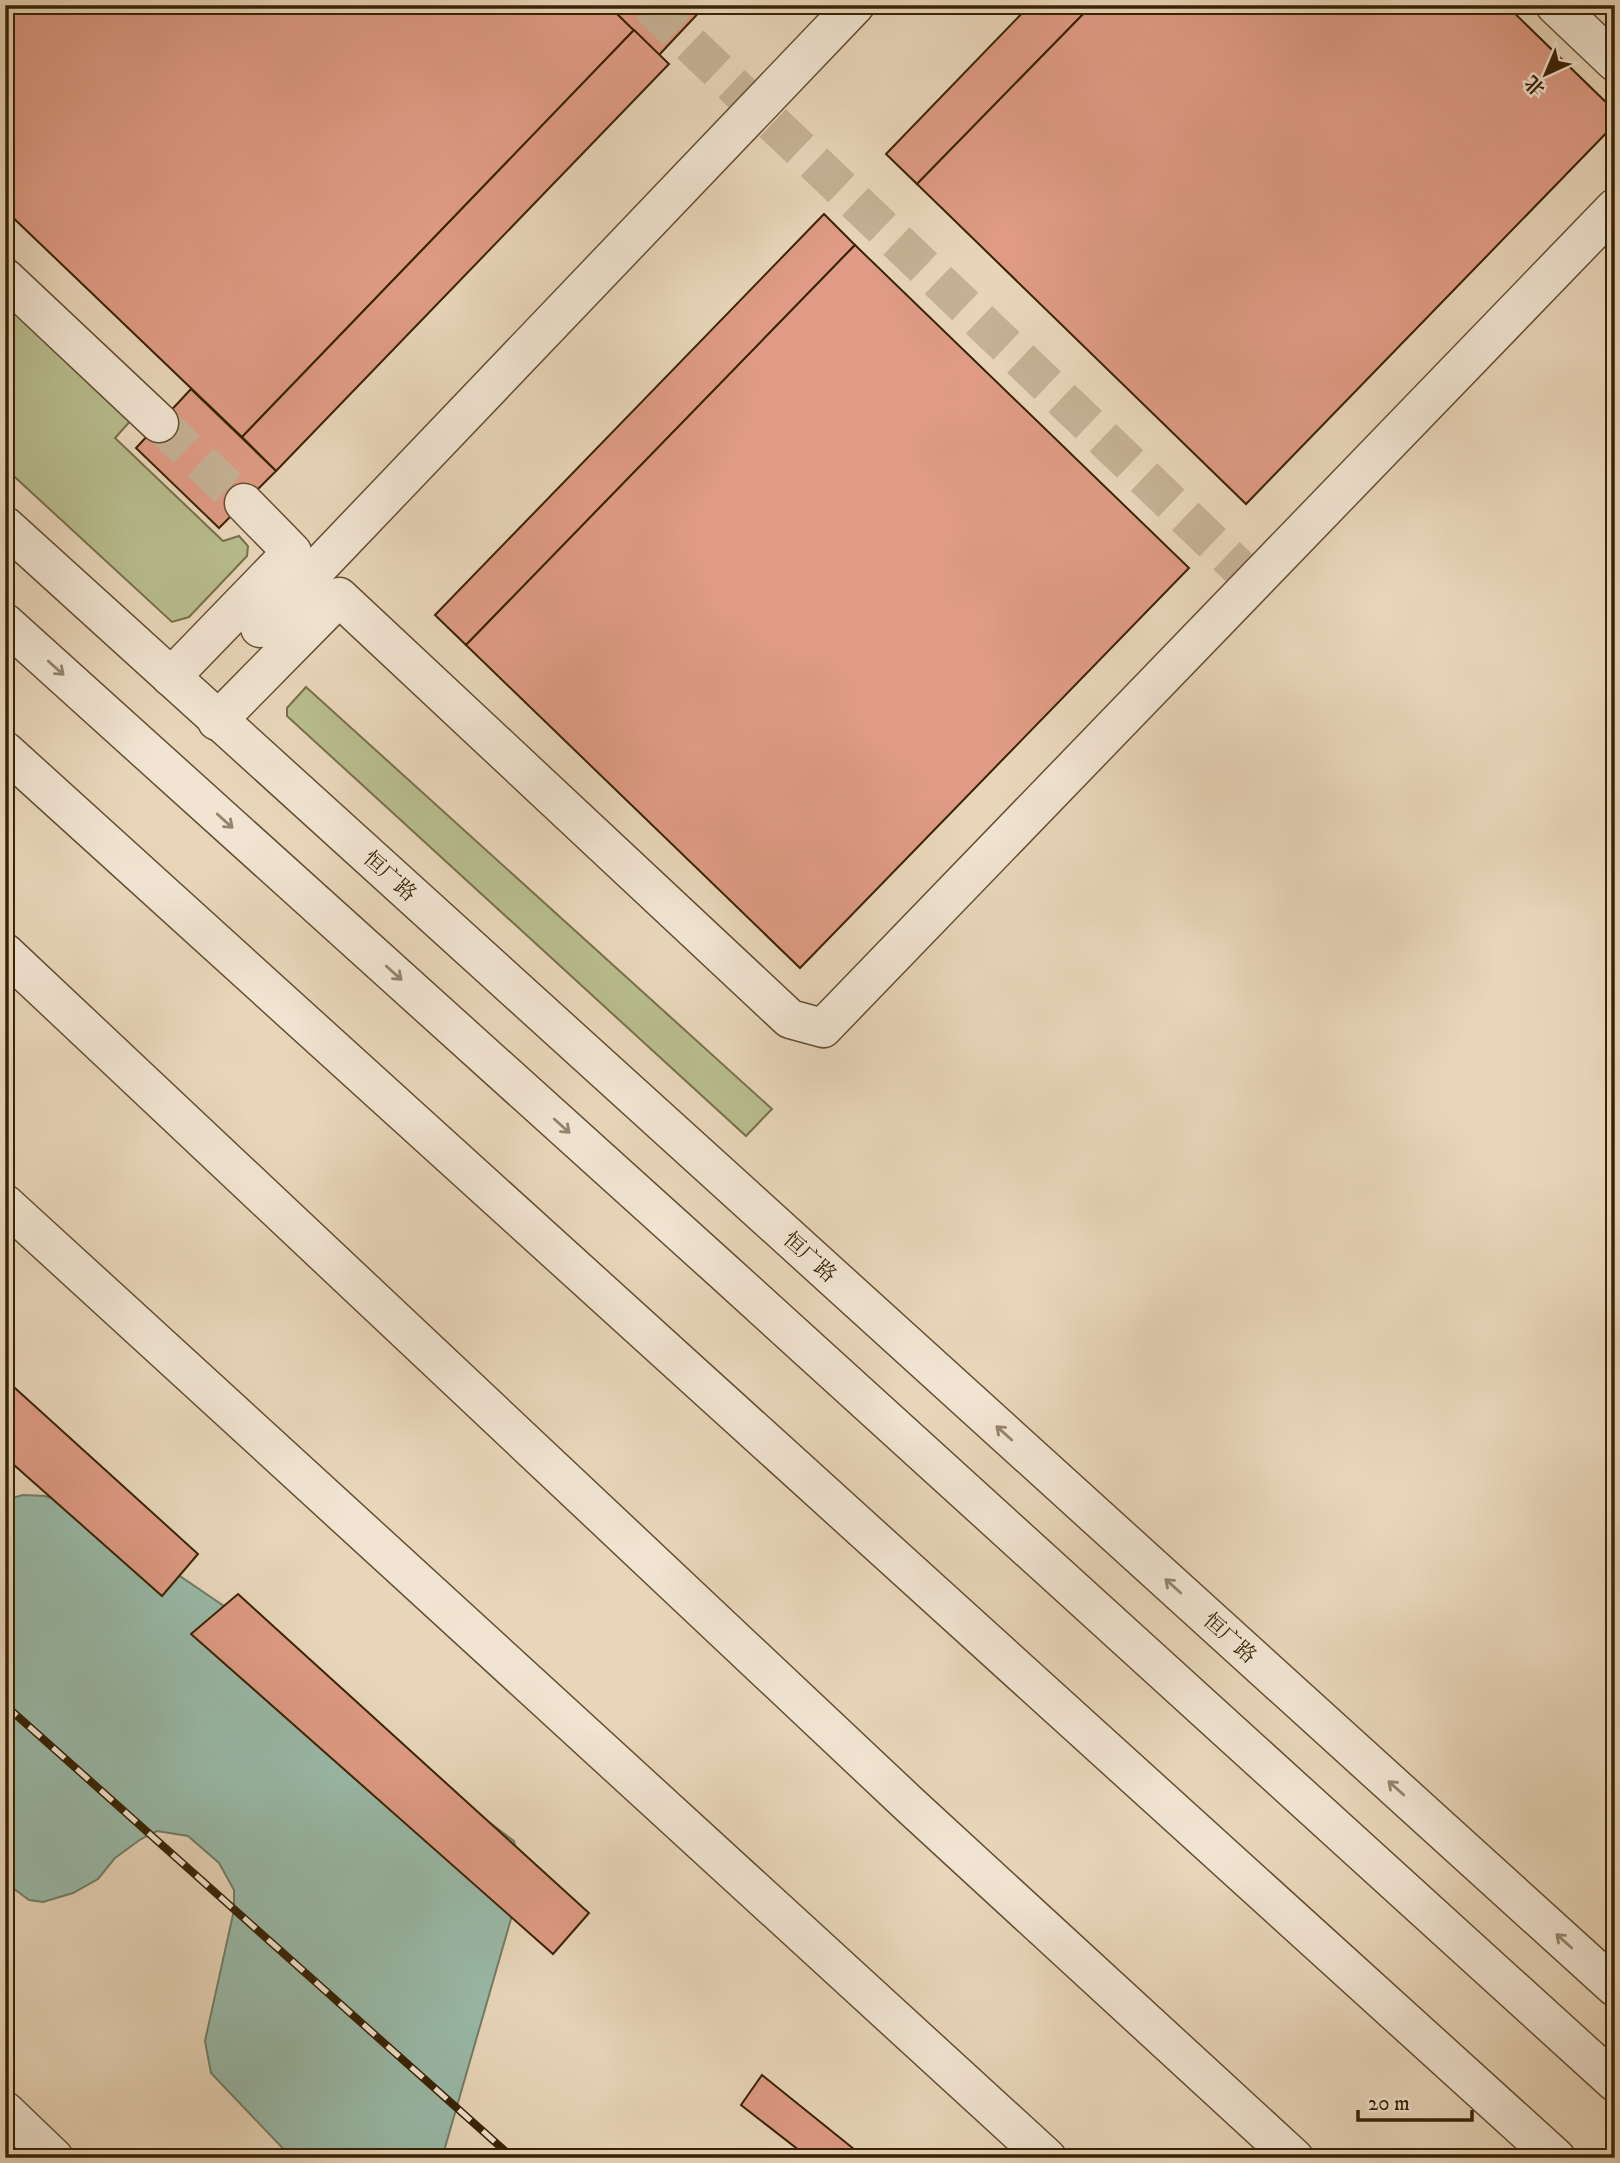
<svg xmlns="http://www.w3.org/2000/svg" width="1620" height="2163" font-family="'IM FELL DW Pica','Noto Serif SC',serif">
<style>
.green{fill:#b8bd8f;stroke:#78704a;stroke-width:2}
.water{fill:#99baa9;stroke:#727e67;stroke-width:2}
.building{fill:#df9b85;stroke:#382304;stroke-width:2}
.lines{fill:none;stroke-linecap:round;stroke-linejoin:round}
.minor-tunnel{stroke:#c6b296;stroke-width:38;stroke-dasharray:38 19;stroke-linecap:butt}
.minor-casing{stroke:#645032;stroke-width:41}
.minor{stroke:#f1e4d2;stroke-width:38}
.rail-casing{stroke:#382304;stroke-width:8}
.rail{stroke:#f1e4d2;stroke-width:5;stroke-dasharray:16;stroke-linecap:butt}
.oneway{stroke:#94846b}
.labels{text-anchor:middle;stroke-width:5;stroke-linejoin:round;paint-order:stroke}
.street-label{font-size:21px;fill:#382304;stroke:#f1e4d2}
</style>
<rect width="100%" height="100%" fill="#e9d6ba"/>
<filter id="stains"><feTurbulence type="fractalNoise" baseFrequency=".00286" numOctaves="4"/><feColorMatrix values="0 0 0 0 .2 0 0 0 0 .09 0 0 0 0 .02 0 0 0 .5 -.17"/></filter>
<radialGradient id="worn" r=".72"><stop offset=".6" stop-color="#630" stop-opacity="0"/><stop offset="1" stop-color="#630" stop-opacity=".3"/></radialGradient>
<!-- green -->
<g class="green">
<polygon points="5,293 133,418 115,438 223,541 239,536 248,546 247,556 189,617 172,622 5,468"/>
<polygon points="306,687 772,1109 746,1136 287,716 287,708"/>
</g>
<!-- water -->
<polygon class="water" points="23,1495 45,1496 79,1507 272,1639 477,1813 514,1841 519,1863 515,1905 442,2158 292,2158 211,2073 205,2041 234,1910 234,1890 219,1863 188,1836 157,1831 141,1839 115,1858 98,1879 73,1893 43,1902 29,1900 5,1882 5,1500"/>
<!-- building -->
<g class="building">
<polygon points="7,5 608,5 634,30 242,437 5,210"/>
<polygon points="608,5 706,5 659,55"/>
<polygon points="1030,5 1092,5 917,184 886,154"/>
<polygon points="1092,5 1506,5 1615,111 1615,124 1246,504 917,184"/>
<polygon points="634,30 669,64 276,471 242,437"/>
<polygon points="824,214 855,245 466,645 435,615"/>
<polygon points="855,245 1189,568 800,968 466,645"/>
<polygon points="191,389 276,471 219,528 136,448"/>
<polygon points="5,1379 198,1554 162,1596 5,1457"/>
<polygon points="238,1594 589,1913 553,1954 191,1634"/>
<polygon points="762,2075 865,2158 809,2158 741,2105"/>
</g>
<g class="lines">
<!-- minor-tunnel -->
<g class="minor-tunnel">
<polyline points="649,5 1254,582"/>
<polyline points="159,423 244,503"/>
</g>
<!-- minor casing -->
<g class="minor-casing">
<g id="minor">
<polyline points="1555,5 1615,62"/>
<polyline points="5,278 159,423"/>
<polyline points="5,526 1615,1987"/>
<polyline points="5,623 723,1271 1615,2082"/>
<polyline points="260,628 855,5"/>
<polyline points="171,677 292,552 244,503"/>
<polyline points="217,721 339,597 790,1019 823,1028 1615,208"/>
<polyline points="5,751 1556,2158"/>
<polyline points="5,953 910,1805 1294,2158"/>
<polyline points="5,1204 1047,2158"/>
<polyline points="5,2111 54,2158"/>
</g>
</g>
<!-- minor -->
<use href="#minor" class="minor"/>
<!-- rail casing -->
<g class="rail-casing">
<polyline id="rail" points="5,1705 513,2158"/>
</g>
<!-- rail -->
<use href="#rail" class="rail"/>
</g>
<!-- one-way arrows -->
<defs><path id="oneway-shaft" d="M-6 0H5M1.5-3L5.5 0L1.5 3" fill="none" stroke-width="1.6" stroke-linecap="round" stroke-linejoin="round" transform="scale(1.75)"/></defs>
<g class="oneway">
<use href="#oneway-shaft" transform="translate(56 668) rotate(42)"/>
<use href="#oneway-shaft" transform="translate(225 821) rotate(42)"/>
<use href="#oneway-shaft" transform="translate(394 973) rotate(42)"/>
<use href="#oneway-shaft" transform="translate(562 1126) rotate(42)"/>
<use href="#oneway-shaft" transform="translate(1004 1433) rotate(-138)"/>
<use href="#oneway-shaft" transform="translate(1173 1586) rotate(-138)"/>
<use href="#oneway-shaft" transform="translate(1396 1788) rotate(-138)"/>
<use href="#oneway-shaft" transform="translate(1564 1941) rotate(-138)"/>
</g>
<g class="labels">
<!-- street labels -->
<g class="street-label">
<text transform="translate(390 876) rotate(42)" y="7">恒广路</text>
<text transform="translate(810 1257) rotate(42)" y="7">恒广路</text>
<text transform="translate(1230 1638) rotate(42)" y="7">恒广路</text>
</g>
</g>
<!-- margin -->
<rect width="1620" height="2163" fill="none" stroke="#e9d6ba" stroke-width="28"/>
<rect x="7" y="7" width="1606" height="2149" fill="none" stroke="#382304" stroke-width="3.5"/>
<rect x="14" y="14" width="1592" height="2135" fill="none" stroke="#382304" stroke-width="2"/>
<!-- north arrow -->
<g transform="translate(1546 74) rotate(224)" stroke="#f1e4d2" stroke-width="5" paint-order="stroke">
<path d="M0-5L12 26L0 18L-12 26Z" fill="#382304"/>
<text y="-10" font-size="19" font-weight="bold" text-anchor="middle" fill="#382304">北</text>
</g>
<!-- scale -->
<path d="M1358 2110v10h114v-10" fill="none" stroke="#382304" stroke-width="3.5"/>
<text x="1368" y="2110" font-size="21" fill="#382304" stroke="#f1e4d2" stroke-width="5" paint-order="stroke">20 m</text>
<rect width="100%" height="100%" filter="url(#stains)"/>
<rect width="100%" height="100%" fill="url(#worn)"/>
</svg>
